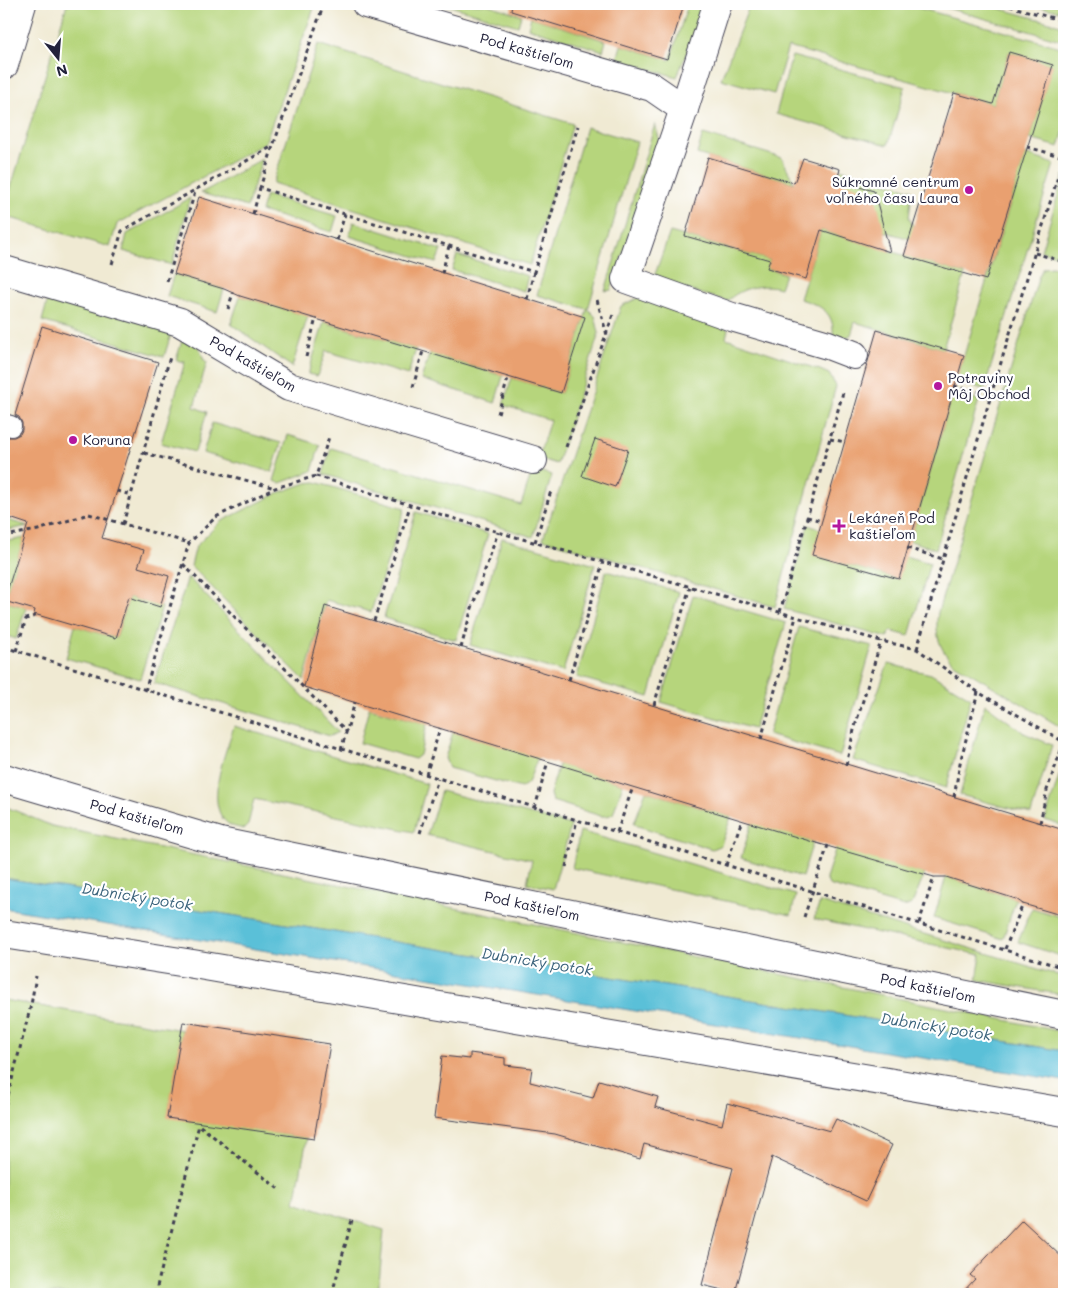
<svg xmlns="http://www.w3.org/2000/svg" width="1068" height="1298" font-family="Mali,sans-serif">
<style>
.green{fill:#b6d57c;stroke:#6c7c5c}
.water{fill:#5ac0d8;stroke:#3e718a}
.building{fill:#e9a06f}
.lines{fill:none;stroke-linecap:round;stroke-linejoin:round}
.lane-casing{stroke:#414052;stroke-width:22}
.street-casing{stroke:#414052;stroke-width:30}
.path{stroke:#414052;stroke-width:3;stroke-dasharray:4 4;stroke-linecap:butt}
.lane{stroke:#fff;stroke-width:20}
.street{stroke:#fff;stroke-width:28}
.poi-dot{fill:#b5179e;stroke:#fff;stroke-width:2}
.labels{text-anchor:middle;stroke-width:4.5;stroke-linejoin:round;paint-order:stroke}
.street-label{font-size:14px;fill:#22223b;stroke:#fff}
.poi-label{font-size:14px;fill:#22223b;stroke:#fff;text-anchor:start}
.water-label{font-size:15px;font-style:italic;fill:#38617a;stroke:#fff}
</style>
<rect width="100%" height="100%" fill="#fff"/>
<filter id="ink" filterUnits="userSpaceOnUse"><feTurbulence type="fractalNoise" baseFrequency=".02" numOctaves="2"/><feDisplacementMap in="SourceGraphic" scale="10" xChannelSelector="R" yChannelSelector="G"/><feConvolveMatrix kernelMatrix="1 2 1 2 8 2 1 2 1" color-interpolation-filters="sRGB"/></filter>
<filter id="wash" filterUnits="userSpaceOnUse"><feTurbulence type="fractalNoise" baseFrequency=".0096" numOctaves="4" result="noise"/><feDisplacementMap in="SourceGraphic" scale="20" xChannelSelector="R" yChannelSelector="G"/><feGaussianBlur stdDeviation="1.12" result="paint"/><feColorMatrix in="noise" values="0 0 0 0 0 0 0 0 0 0 0 0 0 0 0 0 0 1.4 0 .05"/><feComposite in="paint" operator="in"/></filter>
<g filter="url(#wash)">
<rect width="100%" height="100%" fill="#f0ead3"/>
<!-- green -->
<g class="green">
<polygon points="67,4 302,4 314,8 265,143 117,224 110,247 4,216 4,210"/>
<polygon points="443,4 486,4 521,15 518,26"/>
<polygon points="688,4 706,4 677,77 617,60 621,45 670,60"/>
<polygon points="750,4 904,4 1064,48 1064,130 1059,147 1030,139 1052,65 1009,52 993,104 788,47 774,94 721,79"/>
<polygon points="933,4 983,4 1064,26 1064,41"/>
<polygon points="1025,4 1064,4 1064,12"/>
<polygon points="531,17 606,41 603,51 528,28"/>
<polygon points="318,44 573,124 530,265 273,183"/>
<polygon points="792,56 905,87 888,145 776,114"/>
<polygon points="655,124 660,142 611,290 605,291"/>
<polygon points="586,127 637,142 588,309 595,316 599,333 557,464 538,458 550,420 503,405 512,378 561,393 585,317 587,309 537,295"/>
<polygon points="703,134 782,158 794,183 697,154"/>
<polygon points="1025,154 1054,164 984,389 956,382"/>
<polygon points="262,159 247,207 201,193"/>
<polygon points="840,169 912,190 909,218 913,226 949,250 826,215"/>
<polygon points="1064,175 1064,257 1041,251"/>
<polygon points="266,195 337,216 332,232 261,211"/>
<polygon points="190,198 172,265 123,251 127,234"/>
<polygon points="353,222 441,250 436,263 349,236"/>
<path d="M821 230 965 274 943 349 855 322 851 335 842 339 833 336C835 312 820 305 800 299Z"/>
<path d="M670 232 770 260 767 268 785 274 780 288C761 283 741 288 727 301L653 280Z"/>
<polygon points="457,255 528,276 524,291 452,270"/>
<path d="M1053 267 1064 269V729L952 662C938 647 935 632 938 612L1039 276 1043 268Z"/>
<polygon points="174,274 224,289 217,312 167,296"/>
<polygon points="49,295 172,331 164,357 42,321"/>
<polygon points="240,296 308,316 292,367 231,324"/>
<polygon points="642,296 728,329 726,338 820,370 829,374 836,386 775,607 543,539 621,306"/>
<polygon points="324,322 416,349 408,375 326,351 317,376 308,374"/>
<polygon points="183,338 199,347 204,360 207,362 194,407 207,412 195,452 161,443 185,362 176,360"/>
<polygon points="430,353 503,376 495,403 421,379"/>
<polygon points="953,392 979,400 936,549 910,541"/>
<polygon points="212,423 281,443 272,472 203,453"/>
<polygon points="288,435 320,445 312,471 280,483 274,481"/>
<polygon points="331,448 521,505 533,469 552,475 533,537 323,474"/>
<polygon points="315,482 405,508 371,612 326,600 304,680 191,566 196,546 220,522 278,493 306,483"/>
<polygon points="416,512 488,534 456,640 384,618"/>
<polygon points="4,519 28,526 4,531"/>
<polygon points="808,525 820,529 813,555 898,579 905,556 930,563 909,636 890,631 888,638 784,609"/>
<polygon points="24,538 4,601 26,608 16,639 4,635 4,542"/>
<polygon points="502,538 595,565 563,672 470,645"/>
<polygon points="606,571 679,592 649,697 577,677"/>
<polygon points="188,577 338,732 330,736 154,683"/>
<polygon points="693,595 786,623 754,729 661,702"/>
<polygon points="129,597 162,607 140,679 66,658 75,626 116,638"/>
<polygon points="799,627 872,646 840,756 768,735"/>
<polygon points="888,664 931,674 971,698 946,788 853,760"/>
<polygon points="985,704 1024,733 1052,745 1031,814 960,795"/>
<polygon points="369,708 427,724 420,755 415,759 360,743"/>
<path d="M234 726 427 784 414 832 254 799 248 825 244 829C240 828 235 827 232 826 200 810 227 750 234 726Z"/>
<polygon points="453,732 538,757 528,783 521,788 449,768 445,758"/>
<polygon points="1064,761 1064,826 1045,820"/>
<polygon points="559,764 623,784 613,814 607,816 601,816 552,801 550,794"/>
<polygon points="441,791 571,825 553,889 527,883 532,860 427,835"/>
<polygon points="646,791 731,817 721,845 712,849 638,826 634,823"/>
<polygon points="4,806 52,826 1064,1032 1064,1051 4,878"/>
<polygon points="752,822 813,842 802,877 741,858"/>
<polygon points="580,831 796,895 791,915 572,868"/>
<polygon points="836,847 925,874 912,904 904,907 829,885 826,878"/>
<polygon points="946,877 1016,899 1003,939 934,918"/>
<polygon points="820,902 1064,977 1064,995 977,980 981,955 814,919"/>
<polygon points="1032,908 1064,918 1064,957 1018,942"/>
<polygon points="4,1000 182,1030 168,1117 307,1138 295,1202 384,1230 378,1294 4,1294"/>
</g>
<!-- water -->
<polygon class="water" points="4,878 1064,1051 1064,1081 4,908"/>
<g id="blocks">
<!-- building -->
<g class="building">
<polygon points="512,4 684,4 667,59 511,11"/>
<polygon points="1009,52 1053,65 986,280 904,256 954,93 993,104"/>
<polygon points="708,157 794,183 803,158 840,169 837,181 874,191 890,252 821,230 806,279 767,268 770,260 685,236"/>
<polygon points="199,197 585,317 561,393 240,296 224,289 174,274"/>
<polygon points="42,326 158,362 102,538 144,550 138,567 169,576 160,607 129,597 116,638 34,614 35,610 4,601 28,524 4,516 4,449 8,437 14,437 20,434 22,430 22,423 19,417 15,415"/>
<polygon points="877,330 964,355 899,579 812,555"/>
<polygon points="595,439 628,450 615,487 582,476"/>
<polygon points="325,606 1064,830 1064,916 1023,904 1016,899 946,877 934,877 813,842 304,687"/>
<polygon points="183,1022 330,1044 314,1139 167,1118"/>
<polygon points="470,1053 505,1058 505,1065 532,1068 530,1082 593,1098 599,1080 658,1097 655,1107 722,1125 727,1103 830,1131 836,1119 892,1145 866,1201 772,1157 735,1293 702,1285 733,1168 644,1144 640,1159 555,1134 434,1118 442,1056 470,1059"/>
<polygon points="1022,1220 1064,1259 1064,1294 961,1294 975,1279 970,1275"/>
</g>
</g>
</g>
<g filter="url(#ink)">
<use href="#blocks" fill-opacity="0" stroke="#414052" stroke-width="1"/>
<g class="lines">
<!-- lane casing -->
<g class="lane-casing">
<polyline id="lane" points="4,424 11,426"/>
</g>
<!-- street casing -->
<g class="street-casing">
<g id="street">
<polyline points="366,4 652,87 684,109"/>
<polyline points="717,5 684,109 626,279 732,317 828,345 854,355"/>
<polyline points="4,65 22,4"/>
<polyline points="4,270 180,322 289,387 533,460"/>
<polyline points="4,778 220,842 1064,1015"/>
<polyline points="4,934 193,964 1064,1112"/>
</g>
</g>
<!-- path -->
<g class="path">
<polyline points="324,4 273,146 260,188 534,272 578,126"/>
<polyline points="1002,4 1064,21"/>
<polyline points="1027,147 1064,157"/>
<polyline points="253,214 260,188"/>
<polyline points="337,240 345,214"/>
<polyline points="1035,253 1064,262"/>
<polyline points="112,264 122,231 273,146"/>
<polyline points="442,273 449,246"/>
<polyline points="167,281 196,189"/>
<polyline points="527,299 534,272"/>
<polyline points="597,300 607,335"/>
<polyline points="228,309 233,293"/>
<polyline points="306,357 316,318"/>
<polyline points="954,386 991,395"/>
<polyline points="413,387 423,351"/>
<polyline points="498,414 508,378"/>
<polyline points="830,439 845,442"/>
<polyline points="566,447 614,312"/>
<polyline points="144,453 275,488"/>
<polyline points="316,476 498,532 881,641 917,649 978,692 1064,742"/>
<polyline points="117,491 131,495"/>
<polyline points="807,517 822,521"/>
<polyline points="123,524 170,357"/>
<polyline points="4,536 38,530 89,514 189,543"/>
<polyline points="535,542 551,491"/>
<polyline points="907,548 943,559"/>
<polyline points="183,564 347,732"/>
<polyline points="780,612 844,389"/>
<polyline points="374,621 410,506"/>
<polyline points="4,647 726,865 1064,968"/>
<polyline points="461,648 471,611 498,532"/>
<polyline points="917,649 991,395 1064,157"/>
<polyline points="16,651 26,619 38,615"/>
<polyline points="569,680 603,562"/>
<polyline points="145,691 189,543 216,517 275,488 316,476 329,437"/>
<polyline points="654,705 690,587"/>
<polyline points="761,739 796,617"/>
<polyline points="341,750 355,702"/>
<polyline points="846,765 854,730 881,641"/>
<polyline points="426,775 440,728"/>
<polyline points="954,797 960,763 978,692"/>
<polyline points="535,808 548,761"/>
<polyline points="1040,823 1047,790 1064,742"/>
<polyline points="617,832 633,787"/>
<polyline points="420,833 438,779"/>
<polyline points="726,865 742,820"/>
<polyline points="566,867 577,820"/>
<polyline points="804,917 828,845"/>
<polyline points="919,923 934,877"/>
<polyline points="1005,949 1023,904"/>
<polyline points="4,1111 31,1005 36,976"/>
<polyline points="155,1294 199,1125 281,1191"/>
<polyline points="332,1294 352,1220"/>
</g>
<!-- lane -->
<use href="#lane" class="lane"/>
<!-- street -->
<use href="#street" class="street"/>
</g>
</g>
<!-- markers -->
<g class="poi-dot">
<circle cx="969" cy="190" r="5"/>
<circle cx="938" cy="386" r="5"/>
<circle cx="73" cy="440" r="5"/>
<path d="M836.5 518.5h5v5h5v5h-5v5h-5v-5h-5v-5h5z"/>
</g>
<g class="labels">
<!-- street labels -->
<g class="street-label">
<text transform="translate(527 51) rotate(16)" y="5">Pod kaštieľom</text>
<text transform="translate(253 364) rotate(30)" y="5">Pod kaštieľom</text>
<text transform="translate(137 817) rotate(16)" y="5">Pod kaštieľom</text>
<text transform="translate(532 906) rotate(12)" y="5">Pod kaštieľom</text>
<text transform="translate(928 988) rotate(12)" y="5">Pod kaštieľom</text>
</g>
<!-- poi labels -->
<g class="poi-label">
<text x="959" y="187" text-anchor="end">Súkromné centrum<tspan x="959" dy="16">voľného času Laura</tspan></text>
<text x="948" y="383">Potraviny<tspan x="948" dy="16">Môj Obchod</tspan></text>
<text x="83" y="445">Koruna</text>
<text x="849" y="523">Lekáreň Pod<tspan x="849" dy="16">kaštieľom</tspan></text>
</g>
<!-- water labels -->
<g class="water-label">
<text transform="translate(137 897) rotate(9)" y="5">Dubnický potok</text>
<text transform="translate(537 962) rotate(9)" y="5">Dubnický potok</text>
<text transform="translate(936 1027) rotate(9)" y="5">Dubnický potok</text>
</g>
</g>
<!-- margin -->
<rect width="1068" height="1298" fill="none" stroke="#fff" stroke-width="20"/>
<!-- north arrow -->
<g transform="translate(58 58) rotate(163)" stroke="#ffffff" stroke-width="4" paint-order="stroke">
<path d="M0-4L9 19L0 12L-9 19Z" fill="#22223b"/>
<text y="-8" font-size="14" font-weight="bold" text-anchor="middle" fill="#22223b">N</text>
</g>
</svg>
